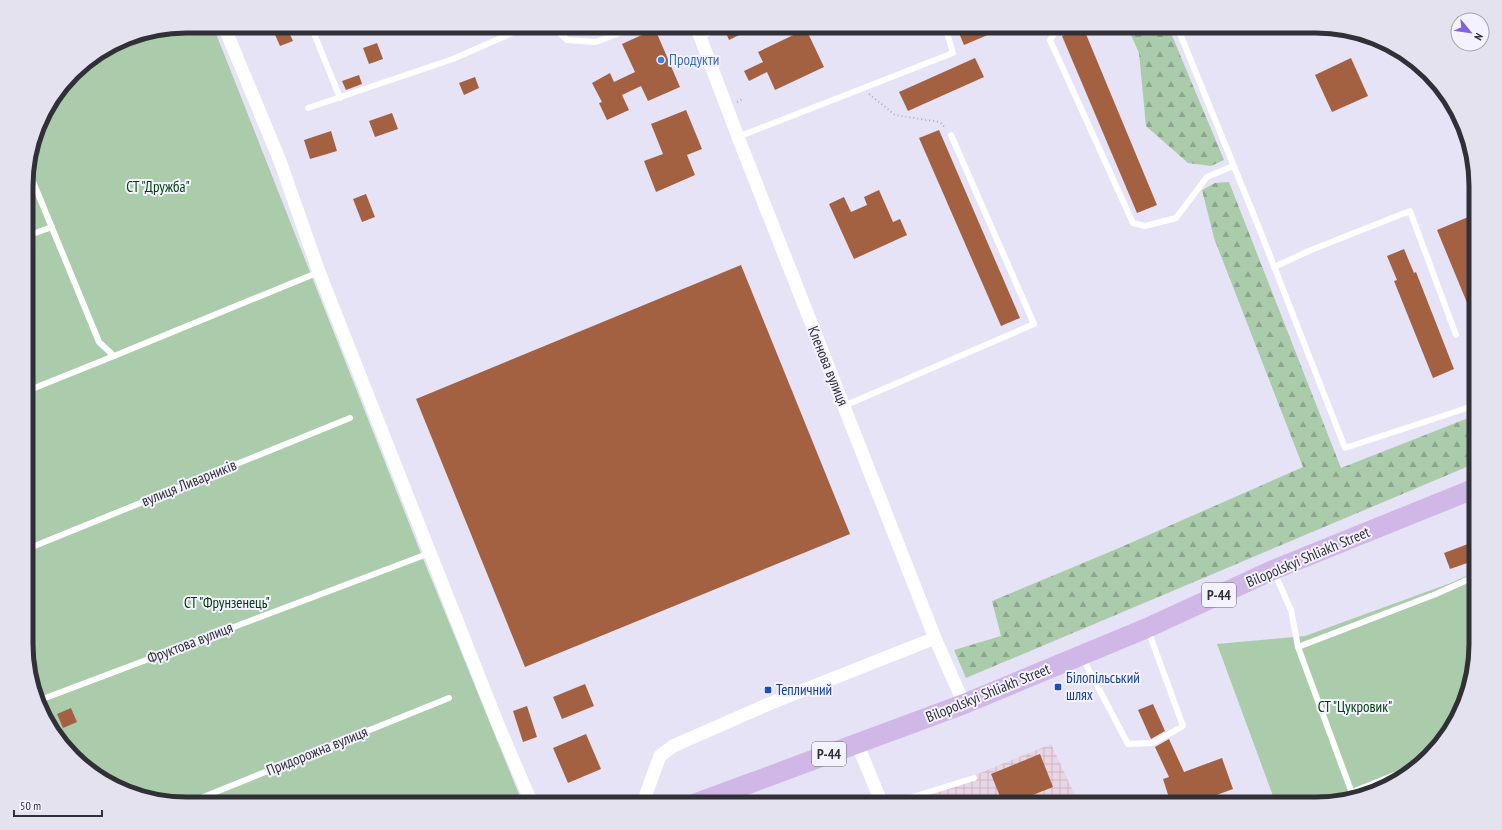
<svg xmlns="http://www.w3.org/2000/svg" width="1502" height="830" font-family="'PT Sans Narrow',sans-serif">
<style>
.industrial{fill:url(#industrial-grid)}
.forest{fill:url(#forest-firs)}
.garden{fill:#aaccab}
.building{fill:#a46141}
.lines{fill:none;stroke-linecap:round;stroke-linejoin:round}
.path{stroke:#afadbd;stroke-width:2;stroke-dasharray:1 3;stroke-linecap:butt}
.lane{stroke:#fff;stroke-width:6}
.street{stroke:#fff;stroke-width:13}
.primary{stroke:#d0b7e8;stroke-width:20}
.shop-dot{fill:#3f7fe0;stroke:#f3f2fe;stroke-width:1.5}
.transit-dot{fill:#1a4fb4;stroke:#f3f2fe;stroke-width:1.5}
.labels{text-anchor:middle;stroke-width:4;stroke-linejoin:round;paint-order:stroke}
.shield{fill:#f3f2fe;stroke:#6b6a73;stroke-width:1}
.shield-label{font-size:14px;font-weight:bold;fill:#313037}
.shop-label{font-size:15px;fill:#366cbe;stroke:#f3f2fe;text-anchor:start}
.park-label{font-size:15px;fill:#00400b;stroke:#f3f2fe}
.street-label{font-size:15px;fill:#313037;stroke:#f3f2fe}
.transit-label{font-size:15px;fill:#164399;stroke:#f3f2fe;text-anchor:start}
.rim{fill:none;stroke:#313037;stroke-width:5}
</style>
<defs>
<pattern id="industrial-grid" width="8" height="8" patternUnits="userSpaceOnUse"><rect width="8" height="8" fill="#ead5e4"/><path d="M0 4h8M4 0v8" fill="none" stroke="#c9b7c4"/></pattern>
<pattern id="forest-firs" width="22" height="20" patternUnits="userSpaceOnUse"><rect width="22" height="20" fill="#aaccab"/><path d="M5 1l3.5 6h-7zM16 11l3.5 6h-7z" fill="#8ba68c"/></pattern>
</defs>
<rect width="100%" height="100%" fill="#e6e3f7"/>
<!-- industrial -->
<polygon class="industrial" points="1051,744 1079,804 904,804"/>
<!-- forest -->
<g class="forest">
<polygon points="1127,26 1168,26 1224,160 1211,166 1188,163 1146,126 1139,53"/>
<polygon points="1229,182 1341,468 1476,415 1476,463 966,678 954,650 1001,636 992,601 1119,548 1303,467 1214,238 1202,190 1215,183"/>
</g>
<!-- garden -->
<g class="garden">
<polygon points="186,26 213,26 422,556 523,804 186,804 145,799 106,783 53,733 27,665 27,165 43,115 80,66 125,38"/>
<polygon points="1476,572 1476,654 1455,724 1429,757 1396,782 1326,804 1276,804 1217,644 1305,636 1448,584"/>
</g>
<!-- building -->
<g class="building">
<polygon points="282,26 286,26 293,41 280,46 273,30"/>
<polygon points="728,26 758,26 729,40 725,31"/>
<polygon points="956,26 1009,26 964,45"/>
<polygon points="1083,27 1157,205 1137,213 1062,36"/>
<polygon points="655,29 680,87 648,101 641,86 622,95 629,110 607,120 599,103 602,102 592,83 610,73 614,82 635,72 622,44"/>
<polygon points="806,29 824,67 775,90 767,72 749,81 744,71 763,62 758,52"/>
<polygon points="377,43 383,59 369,64 363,48"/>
<polygon points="975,58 984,77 908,111 899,92"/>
<polygon points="1351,58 1368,96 1332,112 1315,75"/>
<polygon points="359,75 362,84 346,90 342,81"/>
<polygon points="475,77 479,88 464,95 459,83"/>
<polygon points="686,110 702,149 687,155 695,175 656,192 644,161 663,154 651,124"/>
<polygon points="392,113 398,129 375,137 369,121"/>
<polygon points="939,130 1020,318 1001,326 919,138"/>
<polygon points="331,131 337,151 310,159 304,140"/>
<polygon points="879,190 893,222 900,219 907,235 854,259 829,204 844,197 851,212 867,205 864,197"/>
<polygon points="366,194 375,217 362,222 353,199"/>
<polygon points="1473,215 1476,222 1475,322 1437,230"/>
<polygon points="1404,249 1414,273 1416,272 1454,369 1433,378 1394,281 1397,280 1387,256"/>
<polygon points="741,265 850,534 525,667 416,399"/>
<polygon points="1476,541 1476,560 1450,569 1444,553"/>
<polygon points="585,684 594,706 562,719 553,697"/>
<polygon points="1153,704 1165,731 1151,739 1138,710"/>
<polygon points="527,706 537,737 523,742 513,711"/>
<polygon points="71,708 77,722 63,728 57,714"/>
<polygon points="586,734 601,769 568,783 553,748"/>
<polygon points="1169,739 1184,772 1222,758 1233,789 1192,804 1171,804 1163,779 1169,777 1155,747"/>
<polygon points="1040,754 1053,787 1010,804 1003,804 991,774"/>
</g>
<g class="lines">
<!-- path -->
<g class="path">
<polyline points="869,94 895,115 940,122 945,128"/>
<polyline points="737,102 743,99"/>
</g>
<!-- lane -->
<g class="lane">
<polyline points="311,26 340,98"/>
<polyline points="552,26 567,40 596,42 638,26"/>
<polyline points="1059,26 1050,40 1133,223 1145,226 1176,218 1207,177 1233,166"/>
<polyline points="1177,26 1261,233 1345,448 1476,405"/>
<polyline points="700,37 724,26"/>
<polyline points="308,108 453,59 528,26"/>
<polyline points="738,137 953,53 945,26"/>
<polyline points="27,167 99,342 114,356 319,272"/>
<polyline points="27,236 52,227"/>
<polyline points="1274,267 1311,250 1410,211 1456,335"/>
<polyline points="27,391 114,356"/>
<polyline points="844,406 1034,324 951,135"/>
<polyline points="27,549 350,418"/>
<polyline points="1274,572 1291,610 1298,647 1353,796"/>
<polyline points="1298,647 1436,594 1476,576"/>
<polyline points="1082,657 1128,744 1153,743 1183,726 1148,630"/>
<polyline points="40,700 430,553"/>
<polyline points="1352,792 1417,766"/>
<polyline points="186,804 449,698"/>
<polyline points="890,804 974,778"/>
</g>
<!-- street -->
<g class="street">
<polyline points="224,26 280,161 319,272 430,553 497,722 532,804"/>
<polyline points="696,26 738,137 935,638 964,704"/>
<polyline points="857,743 882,804"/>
<polyline points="647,804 646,794 660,756 673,746 771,703 935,638"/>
</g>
<!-- primary -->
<polyline class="primary" points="694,804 964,704 1147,628 1273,570 1476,488"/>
</g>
<!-- markers -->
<circle class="shop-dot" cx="661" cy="60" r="4"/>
<g class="transit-dot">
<rect x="1054" y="683" width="8" height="8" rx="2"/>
<rect x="764" y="686" width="8" height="8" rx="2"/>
</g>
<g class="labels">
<!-- shield labels -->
<g class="shield">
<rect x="1202" y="583" width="34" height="24" rx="3"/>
<rect x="812" y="742" width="34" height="24" rx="3"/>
</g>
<g class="shield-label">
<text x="1219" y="600">Р-44</text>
<text x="829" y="759">Р-44</text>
</g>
<!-- shop labels -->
<g class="shop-label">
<text x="669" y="65">Продукти</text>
</g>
<!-- park labels -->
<g class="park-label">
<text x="158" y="192">СТ "Дружба"</text>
<text x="227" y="608">СТ "Фрунзенець"</text>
<text x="1355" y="712">СТ "Цукровик"</text>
</g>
<!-- street labels -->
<g class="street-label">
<text transform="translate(828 366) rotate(68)" y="5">Кленова вулиця</text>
<text transform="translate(189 483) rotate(-22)" y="5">вулиця Ливарників</text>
<text transform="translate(1308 557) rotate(-23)" y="5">Bilopolskyi Shliakh Street</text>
<text transform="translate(190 643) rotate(-21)" y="5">Фруктова вулиця</text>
<text transform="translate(988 693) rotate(-22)" y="5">Bilopolskyi Shliakh Street</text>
<text transform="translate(317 751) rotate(-22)" y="5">Придорожна вулиця</text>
</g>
<!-- transit labels -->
<g class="transit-label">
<text x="1066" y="683">Білопільський<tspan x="1066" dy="17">шлях</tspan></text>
<text x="776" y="695">Тепличний</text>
</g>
</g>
<!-- crop -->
<path d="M0 0H1502V830H0ZM186 33H1316A153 153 0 0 1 1469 186V644A153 153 0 0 1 1316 797H186A153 153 0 0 1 33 644V186A153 153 0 0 1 186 33Z" fill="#e3e2ee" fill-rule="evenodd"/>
<path class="rim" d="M186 33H1316A153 153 0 0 1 1469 186V644A153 153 0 0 1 1316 797H186A153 153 0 0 1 33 644V186A153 153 0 0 1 186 33Z"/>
<!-- north arrow -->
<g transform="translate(1470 32) rotate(119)"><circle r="19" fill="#f3f2fe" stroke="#a5a4ae"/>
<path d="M0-3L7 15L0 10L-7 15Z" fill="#8161dc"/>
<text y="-6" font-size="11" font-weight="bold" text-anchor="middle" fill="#313037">N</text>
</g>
<!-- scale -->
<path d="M14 810v6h88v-6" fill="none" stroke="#313037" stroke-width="2"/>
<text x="20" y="810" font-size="12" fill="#313037" stroke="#f3f2fe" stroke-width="3" paint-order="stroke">50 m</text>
</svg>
